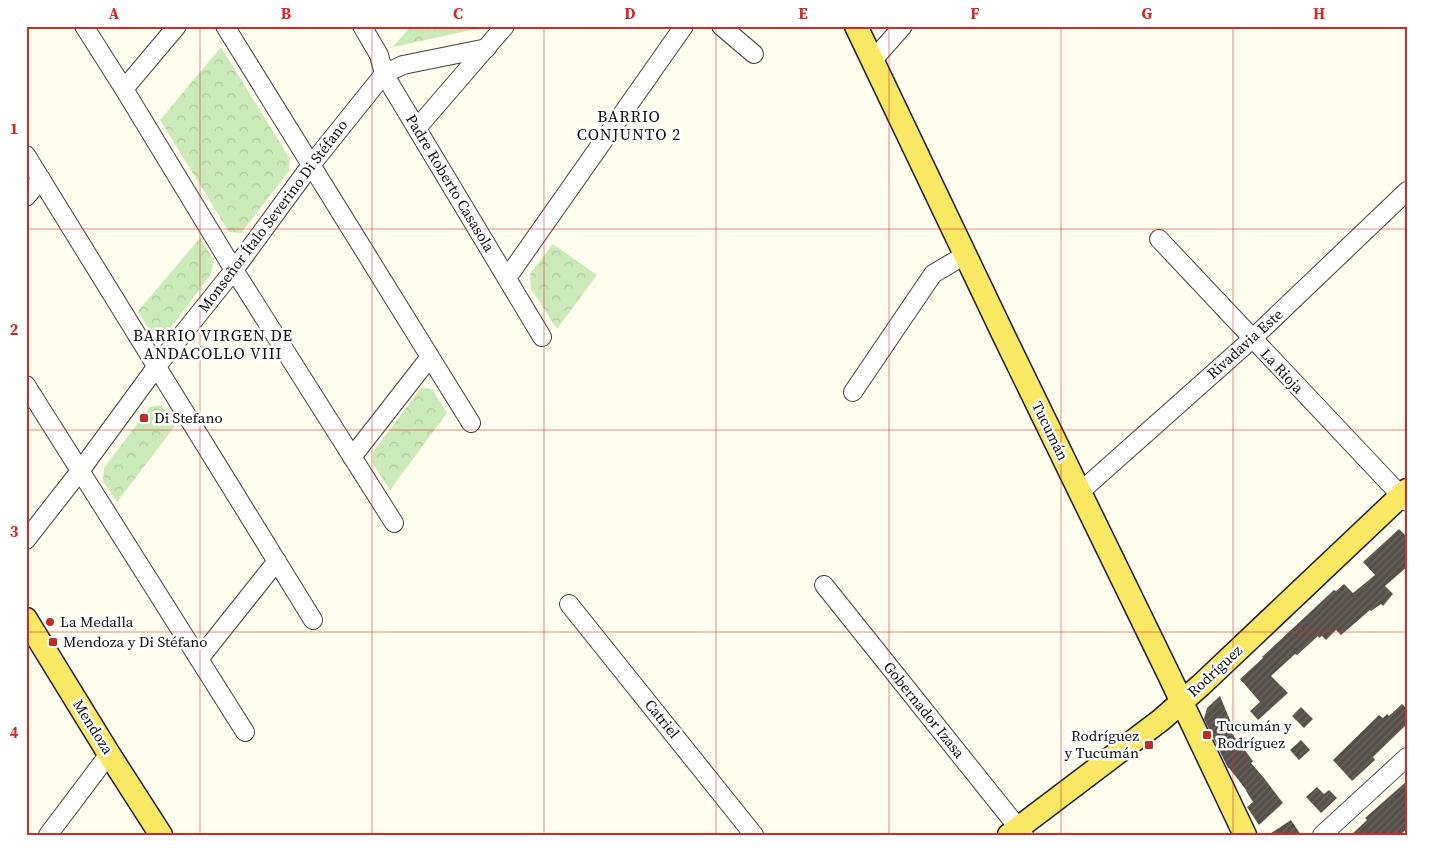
<svg xmlns="http://www.w3.org/2000/svg" width="1433" height="861" font-family="'Source Serif 4',serif">
<style>
.park{fill:url(#park-crowns)}
.building{fill:url(#building-hatch)}
.lines{fill:none;stroke-linecap:round;stroke-linejoin:round}
.minor-casing{stroke:#414141;stroke-width:20}
.major-casing{stroke:#1f1f1f;stroke-width:25}
.minor{stroke:#fff;stroke-width:18}
.major{stroke:#fae763;stroke-width:22}
.grid{fill:none;stroke:#d62828;stroke-width:1;stroke-opacity:0.55}
.poi-dot{fill:#c02e23;stroke:#fff;stroke-width:2}
.labels{text-anchor:middle;stroke-width:5;stroke-linejoin:round;paint-order:stroke}
.street-label{font-size:15px;fill:#0e0e0e;stroke:#fff}
.poi-label{font-size:15px;fill:#0e0e0e;stroke:#fff;text-anchor:start}
.neighbourhood-label{font-size:16px;letter-spacing:1px;fill:#0e0e0e;stroke:#fff}
.neatline{fill:none;stroke:#d62828;stroke-width:2}
.grid-label{font-size:16px;text-anchor:middle;font-weight:bold;fill:#d62828}
</style>
<defs>
<pattern id="park-crowns" width="20" height="18" patternUnits="userSpaceOnUse" patternTransform="scale(1.25)"><rect width="20" height="18" fill="#cceab7"/><path d="M2 6a3 3 0 1 1 6 0M12 15a3 3 0 1 1 6 0" fill="none" stroke="#aec89c"/></pattern>
<pattern id="building-hatch" width="6" height="6" patternUnits="userSpaceOnUse" patternTransform="scale(1.25)"><rect width="6" height="6" fill="#57504a"/><path d="M-1 1l2-2M0 6l6-6M5 7l2-2" fill="none" stroke="#6a6560"/></pattern>
</defs>
<rect width="100%" height="100%" fill="#fffeee"/>
<!-- park -->
<g class="park">
<polygon points="411,26 485,26 481,28 393,47"/>
<polygon points="221,47 290,159 289,171 241,233 229,232 160,120"/>
<polygon points="200,238 214,260 211,274 164,337 151,333 138,311"/>
<polygon points="553,244 597,275 557,329 531,289 530,274"/>
<polygon points="421,388 432,389 447,413 390,490 373,464 373,452"/>
<polygon points="162,405 175,426 117,502 103,481 104,468 150,407"/>
</g>
<!-- building -->
<g class="building">
<polygon points="1399,529 1407,537 1407,567 1385,586 1393,594 1383,606 1381,604 1371,611 1370,610 1341,635 1336,630 1326,640 1322,636 1319,638 1318,636 1297,655 1295,654 1271,676 1288,693 1258,720 1250,711 1260,702 1240,679 1263,658 1262,657 1334,590 1336,591 1344,584 1353,593 1375,575 1363,562"/>
<polygon points="1220,696 1232,725 1227,727 1253,761 1251,763 1264,778 1283,803 1259,825 1247,807 1253,802 1246,791 1247,791 1229,768 1228,768 1204,719 1207,708"/>
<polygon points="1402,704 1407,709 1407,724 1373,757 1375,760 1352,781 1333,760 1379,715 1383,718 1387,714 1389,716"/>
<polygon points="1301,707 1313,719 1304,728 1292,716"/>
<polygon points="1301,740 1310,750 1299,760 1290,750"/>
<polygon points="1407,781 1407,829 1400,835 1351,835 1367,820 1365,818"/>
<polygon points="1317,787 1324,794 1329,790 1337,798 1321,813 1306,797"/>
<polygon points="1291,820 1301,835 1268,835"/>
</g>
<g class="lines">
<!-- minor casing -->
<g class="minor-casing">
<g id="minor">
<polyline points="84,26 124,89 234,270 394,523"/>
<polyline points="225,26 471,423"/>
<polyline points="362,26 379,55 384,74 542,337"/>
<polyline points="721,26 754,54"/>
<polyline points="872,61 903,26"/>
<polyline points="124,89 177,26"/>
<polyline points="417,128 505,26"/>
<polyline points="26,155 313,620"/>
<polyline points="26,197 41,179"/>
<polyline points="1159,239 1407,502"/>
<polyline points="507,278 684,26"/>
<polyline points="26,385 245,732"/>
<polyline points="853,392 933,274 965,255"/>
<polyline points="352,457 430,357"/>
<polyline points="1080,492 1252,339 1407,191"/>
<polyline points="26,540 80,471 157,366 234,270 311,165 384,74 403,65 487,48"/>
<polyline points="824,585 1024,835"/>
<polyline points="569,604 754,835"/>
<polyline points="199,659 277,561"/>
<polyline points="48,835 109,754"/>
<polyline points="1322,835 1407,757"/>
</g>
</g>
<!-- major casing -->
<g class="major-casing">
<g id="major">
<polyline points="856,26 1004,336 1169,675 1245,835"/>
<polyline points="26,619 109,754 161,835"/>
<polyline points="1009,835 1161,720 1201,685 1407,490"/>
</g>
</g>
<!-- minor -->
<use href="#minor" class="minor"/>
<!-- major -->
<use href="#major" class="major"/>
</g>
<!-- grid -->
<path class="grid" d="M200 26V835M372 26V835M544 26V835M716 26V835M889 26V835M1061 26V835M1233 26V835M26 229H1407M26 430H1407M26 632H1407"/>
<!-- markers -->
<g class="poi-dot">
<rect x="139" y="413" width="10" height="10" rx="2.5"/>
<circle cx="50" cy="622" r="5"/>
<rect x="48" y="637" width="10" height="10" rx="2.5"/>
<rect x="1202" y="730" width="10" height="10" rx="2.5"/>
<rect x="1144" y="740" width="10" height="10" rx="2.5"/>
</g>
<g class="labels">
<!-- street labels -->
<g class="street-label">
<text transform="translate(450 183) rotate(59)" y="5">Padre Roberto Casasola</text>
<text transform="translate(273 216) rotate(-53)" y="5">Monseñor Ítalo Severino Di Stéfano</text>
<text transform="translate(1245 344) rotate(-42)" y="5">Rivadavia Este</text>
<text transform="translate(1282 371) rotate(47)" y="5">La Rioja</text>
<text transform="translate(1050 431) rotate(64)" y="5">Tucumán</text>
<text transform="translate(1215 671) rotate(-43)" y="5">Rodríguez</text>
<text transform="translate(924 710) rotate(51)" y="5">Gobernador Izasa</text>
<text transform="translate(662 719) rotate(51)" y="5">Catriel</text>
<text transform="translate(93 727) rotate(58)" y="5">Mendoza</text>
</g>
<!-- poi labels -->
<g class="poi-label">
<text x="154" y="423">Di Stefano</text>
<text x="60" y="627">La Medalla</text>
<text x="63" y="647">Mendoza y Di Stéfano</text>
<text x="1217" y="731">Tucumán y<tspan x="1217" dy="17">Rodríguez</tspan></text>
<text x="1139" y="741" text-anchor="end">Rodríguez<tspan x="1139" dy="17">y Tucumán</tspan></text>
</g>
<!-- neighbourhood labels -->
<g class="neighbourhood-label">
<text x="629" y="122">BARRIO<tspan x="629" dy="18">CONJUNTO 2</tspan></text>
<text x="213" y="341">BARRIO VIRGEN DE<tspan x="213" dy="18">ANDACOLLO VIII</tspan></text>
</g>
</g>
<!-- border -->
<rect width="1433" height="861" fill="none" stroke="#ffffff" stroke-width="55"/>
<rect x="28" y="28" width="1378" height="806" class="neatline"/>
<g class="grid-label">
<text x="114" y="19">A</text>
<text x="286" y="19">B</text>
<text x="458" y="19">C</text>
<text x="630" y="19">D</text>
<text x="803" y="19">E</text>
<text x="975" y="19">F</text>
<text x="1147" y="19">G</text>
<text x="1319" y="19">H</text>
<text x="14" y="134">1</text>
<text x="14" y="335">2</text>
<text x="14" y="537">3</text>
<text x="14" y="738">4</text>
</g>
</svg>
